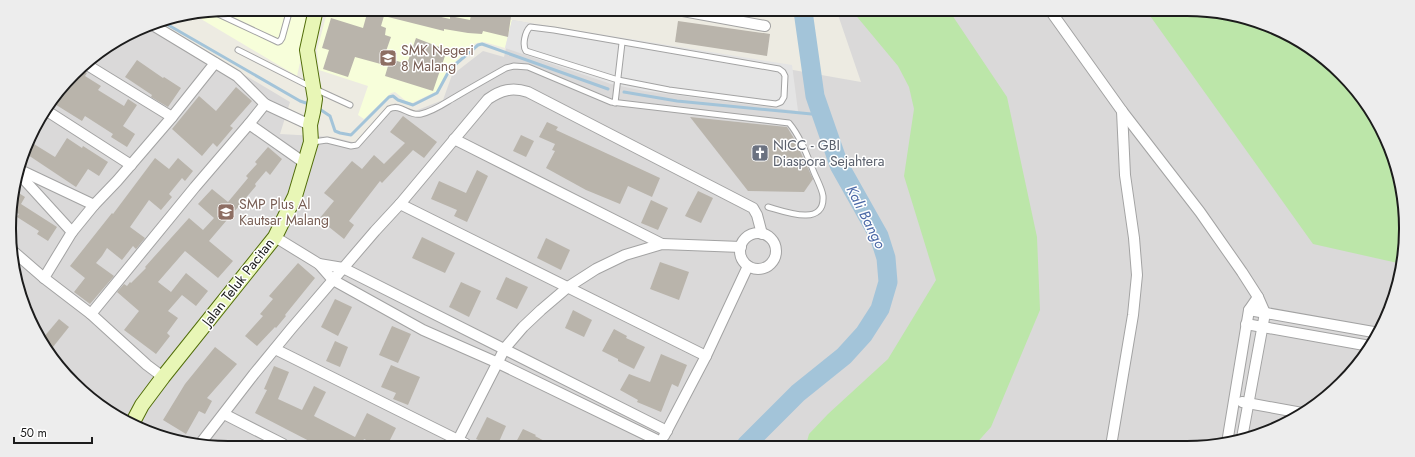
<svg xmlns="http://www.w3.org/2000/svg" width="1415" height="457" font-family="Jost,sans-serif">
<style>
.residential{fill:#dad9d9}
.education{fill:#f7feda}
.grass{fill:#bce6a9}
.parking{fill:#e4e4e4}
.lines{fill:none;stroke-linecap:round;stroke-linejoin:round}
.stream{stroke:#a3c4d9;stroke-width:3}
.river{stroke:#a3c4d9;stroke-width:19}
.building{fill:#b9b4ab}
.lane-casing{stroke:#a3a3a3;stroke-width:7}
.street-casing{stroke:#a3a3a3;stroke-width:12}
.secondary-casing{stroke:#516d09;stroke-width:16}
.lane{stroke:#fff;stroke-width:5}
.street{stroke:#fff;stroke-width:10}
.secondary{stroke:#e8f6b6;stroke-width:14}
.labels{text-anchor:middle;stroke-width:3;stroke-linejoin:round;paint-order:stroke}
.education-label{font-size:14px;fill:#785e54;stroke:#fff;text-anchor:start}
.worship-label{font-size:14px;fill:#5b616d;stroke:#fff;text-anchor:start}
.street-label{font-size:14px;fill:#1c1c1c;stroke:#fff}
.water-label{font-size:15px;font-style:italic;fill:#4d6aa7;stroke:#fff}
.rim{fill:none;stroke:#1c1c1c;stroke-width:2}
</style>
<rect width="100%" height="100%" fill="#edebe2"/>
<!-- residential -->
<polygon class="residential" points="837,12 1230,13 1309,46 1369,107 1402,186 1402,272 1377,338 1331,393 1283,425 1215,446 185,444 107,411 46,351 16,285 11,200 32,131 84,64 145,26 157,23 290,102 280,134 333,137 356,143 395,103 415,111 443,100 452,75 483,51 504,57 512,20 861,82"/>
<!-- education -->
<g class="education">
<polygon points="229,9 312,9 297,76 196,16"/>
<polygon points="328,9 460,10 512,20 505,48 484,42 476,43 449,67 437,91 412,103 406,101 395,92 391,93 364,119 358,115 368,86 319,70 317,50"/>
</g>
<!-- grass -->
<g class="grass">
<polygon points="853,12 950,12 1007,97 1037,237 1040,310 991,427 974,446 806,445 809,434 828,414 888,359 936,280 904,176 914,109 909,87 898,66"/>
<polygon points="1148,13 1230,13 1309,46 1369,107 1402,186 1402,264 1313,244"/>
</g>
<!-- parking -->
<polygon class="parking" points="512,20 792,65 798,111 644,91 611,84 505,48"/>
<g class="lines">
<!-- stream -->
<g class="stream">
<polyline points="163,22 300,101 309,104"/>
<polyline points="624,92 677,101 822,115"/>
<polyline points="318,108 330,116 335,131 340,133 351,135 389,97 393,96 398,100 413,105 437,93 450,69 478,45 482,44 608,89"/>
</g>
<!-- river -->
<polyline class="river" points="746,445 798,393 844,356 864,334 880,309 888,282 886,258 879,236 839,165 815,96 803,11"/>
</g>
<!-- building -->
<g class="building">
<polygon points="368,10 411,10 450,19 450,16 470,20 472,10 512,10 508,37 483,31 482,34 468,33 444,29 444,31 384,16 381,26 386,28 385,35 391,37 384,57 407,64 416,38 447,50 433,91 385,76 388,66 355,57 348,77 323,69 329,50 322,48 331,18 363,28"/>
<polygon points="678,21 770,34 767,56 675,42"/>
<polygon points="137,60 163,78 164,77 181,88 168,107 151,97 152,95 125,77"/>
<polygon points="80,69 87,73 85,76 101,86 98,90 124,106 128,99 137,105 123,126 135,134 127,147 111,137 113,134 85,116 82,121 53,103"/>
<polygon points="236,87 252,101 230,126 233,128 217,147 213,143 202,156 172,129 199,96 216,111"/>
<polygon points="403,116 437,142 424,158 413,150 382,183 380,181 349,221 354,225 344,239 319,219 334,201 324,193 352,161 362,169 374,155 384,164 405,143 390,132"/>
<polygon points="690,117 787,127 795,140 813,179 804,192 748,191"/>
<polygon points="547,122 558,127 556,130 660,178 652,197 628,186 620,204 586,190 546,168 555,151 552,150 555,144 539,137"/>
<polygon points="521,135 534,141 526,157 513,151"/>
<polygon points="67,138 82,148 83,146 108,162 99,176 88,169 76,187 25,153 29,141 55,157"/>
<polygon points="268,147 282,159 270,175 266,171 255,184 256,186 209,241 233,261 218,278 185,251 158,282 171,292 186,273 208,291 196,306 182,295 168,311 178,318 167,333 170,336 156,354 124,330 139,311 117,292 124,284 127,286 130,282 131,283 146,268 145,267 153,258 189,218 203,230 214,218 198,204 212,189 228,202 248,178 246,176 257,164 255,162"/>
<polygon points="155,158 169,169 178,158 193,171 185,181 182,178 169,194 172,197 161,210 149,200 130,227 145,238 136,249 133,246 122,260 107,248 102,256 96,263 114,276 90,304 74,292 85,278 70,266 112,213 113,214"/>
<polygon points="477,170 488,176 467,222 454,216 457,210 431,199 439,181 466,193"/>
<polygon points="14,190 25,197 21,204 57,227 48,241 37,234 39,231 17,217 19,214 11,210 11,200"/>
<polygon points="698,191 713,198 701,223 685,216"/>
<polygon points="651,200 668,208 658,230 641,223"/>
<polygon points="422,237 455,253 445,273 412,258"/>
<polygon points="546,238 570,250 561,270 537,258"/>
<polygon points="660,262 689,272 679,300 650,289"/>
<polygon points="298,263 315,278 285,315 286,316 276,328 275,327 257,346 245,336 263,316 260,314 273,299 269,296"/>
<polygon points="506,277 528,287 517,309 496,299"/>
<polygon points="461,282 481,291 469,317 449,307"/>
<polygon points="335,299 352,307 338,336 321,327"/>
<polygon points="573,310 592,320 584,337 565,328"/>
<polygon points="59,319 69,327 53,347 43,338"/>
<polygon points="392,326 411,334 398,363 379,355"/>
<polygon points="614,329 627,336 626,338 645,347 634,369 618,361 618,359 602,351"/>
<polygon points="335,341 348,347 340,367 326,361"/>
<polygon points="215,347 237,364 207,398 212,401 205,414 199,411 186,434 163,420 185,384"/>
<polygon points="661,354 687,365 678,387 672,384 661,412 637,402 638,400 620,390 629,374 650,382"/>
<polygon points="391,365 420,377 408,405 393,399 396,393 381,387"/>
<polygon points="274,366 289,372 278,399 302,410 314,386 326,392 314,416 355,437 367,413 396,428 388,444 375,444 364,439 363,441 369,444 315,444 255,413 267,390 264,389"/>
<polygon points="487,417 506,426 498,444 488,444 476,439"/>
<polygon points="523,429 536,435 535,436 552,445 515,444"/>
</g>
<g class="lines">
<!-- lane casing -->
<g class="lane-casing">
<g id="lane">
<polyline points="214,12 278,42 280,41 282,38 290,9"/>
<path d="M530 27 554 30 779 69 783 72 785 76 784 97 781 102 776 104 669 90 618 80 526 51C522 45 525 32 530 27Z"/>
<polyline points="238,50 313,88 350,105"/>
<polyline points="615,103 622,43"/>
<path d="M313 142 327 140 351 146 357 145 389 109C401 103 409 117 421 114 435 111 446 102 457 96 474 86 490 77 506 68L514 66 528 67 611 102 789 123C800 136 807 155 813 170 816 178 822 188 823 196 825 228 783 211 768 207"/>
</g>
</g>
<!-- street casing -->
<g class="street-casing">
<g id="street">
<polyline points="683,11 765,26"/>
<polyline points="1052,13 1122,111 1200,212 1242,272 1258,297"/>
<polyline points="151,24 237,76 265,104 310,125"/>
<polyline points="84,63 172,117"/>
<polyline points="47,111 131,165"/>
<polyline points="249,124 306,164"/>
<polyline points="454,139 662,244"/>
<polyline points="20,170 94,205"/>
<polyline points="19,174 72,232"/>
<polyline points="400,204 706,356"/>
<circle cx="758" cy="251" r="18"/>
<polyline points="275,237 319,264 333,280 423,330 498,363 661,442"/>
<polyline points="14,252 44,278 91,314 147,365 163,377"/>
<polyline points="319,264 343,268 667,431"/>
<polyline points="44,278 72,232 94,205 117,181 172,117 215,63"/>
<polyline points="1249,310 1379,333"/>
<polyline points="91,314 195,187 249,124 265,104"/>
<polyline points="1246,324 1370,346"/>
<polyline points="275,349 466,444"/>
<polyline points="1242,402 1302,413"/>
<polyline points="224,414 283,444"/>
<polyline points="664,436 706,356 748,266"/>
<polyline points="1227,443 1249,310 1258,297 1265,313 1242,438"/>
<path d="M200 444 254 374 291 329 375 231 400 204 488 99C501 90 512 87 528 92L753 208 757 215 762 234"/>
<polyline points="456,444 505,348 523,327 541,310 568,287 596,269 625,255 662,244 741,247"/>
<polyline points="1111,446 1133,315 1137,275 1134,238 1125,175 1122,111"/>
</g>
</g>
<!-- secondary casing -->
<g class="secondary-casing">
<polyline id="secondary" points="133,422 142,405 163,377 275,237 295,196 311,142 310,125 313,112 315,99 307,50 316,9"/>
</g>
<!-- lane -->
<use href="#lane" class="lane"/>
<!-- street -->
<use href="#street" class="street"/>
<!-- secondary -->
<use href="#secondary" class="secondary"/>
</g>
<!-- icons -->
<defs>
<g id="school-square" transform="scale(0.9)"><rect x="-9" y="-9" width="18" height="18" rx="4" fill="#8d6e63" stroke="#fff"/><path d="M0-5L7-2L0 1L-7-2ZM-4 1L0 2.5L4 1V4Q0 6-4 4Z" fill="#fff"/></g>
<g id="church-square" transform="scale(0.9)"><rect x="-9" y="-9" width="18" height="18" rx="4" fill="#6b7280" stroke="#fff"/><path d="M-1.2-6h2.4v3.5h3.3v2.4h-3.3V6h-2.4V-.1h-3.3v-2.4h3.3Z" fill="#fff"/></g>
</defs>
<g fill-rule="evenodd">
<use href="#school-square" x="388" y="58"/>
<use href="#church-square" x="760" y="153"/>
<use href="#school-square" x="226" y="212"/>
</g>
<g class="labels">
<!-- education labels -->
<g class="education-label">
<text x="401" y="55">SMK Negeri<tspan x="401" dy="16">8 Malang</tspan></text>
<text x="239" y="209">SMP Plus Al<tspan x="239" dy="16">Kautsar Malang</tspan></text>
</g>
<!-- worship labels -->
<g class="worship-label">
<text x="773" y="150">NICC - GBI<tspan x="773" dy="16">Diaspora Sejahtera</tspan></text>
</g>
<!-- street labels -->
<g class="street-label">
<text transform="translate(238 282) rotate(-52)" y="5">Jalan Teluk Pacitan</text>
</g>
<!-- water labels -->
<g class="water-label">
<text transform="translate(866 217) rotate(63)" y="5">Kali Bango</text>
</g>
</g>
<!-- crop -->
<path d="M0 0H1415V457H0ZM228 16H1187A212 212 0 0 1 1399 228V229A212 212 0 0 1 1187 441H228A212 212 0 0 1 16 229V228A212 212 0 0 1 228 16Z" fill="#ededed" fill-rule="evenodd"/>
<path class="rim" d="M228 16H1187A212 212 0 0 1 1399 228V229A212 212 0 0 1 1187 441H228A212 212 0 0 1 16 229V228A212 212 0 0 1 228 16Z"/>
<!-- scale -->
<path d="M14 437v6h78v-6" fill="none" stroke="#1c1c1c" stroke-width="2"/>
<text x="20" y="437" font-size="12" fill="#1c1c1c" stroke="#ffffff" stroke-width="3" paint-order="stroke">50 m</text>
</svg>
